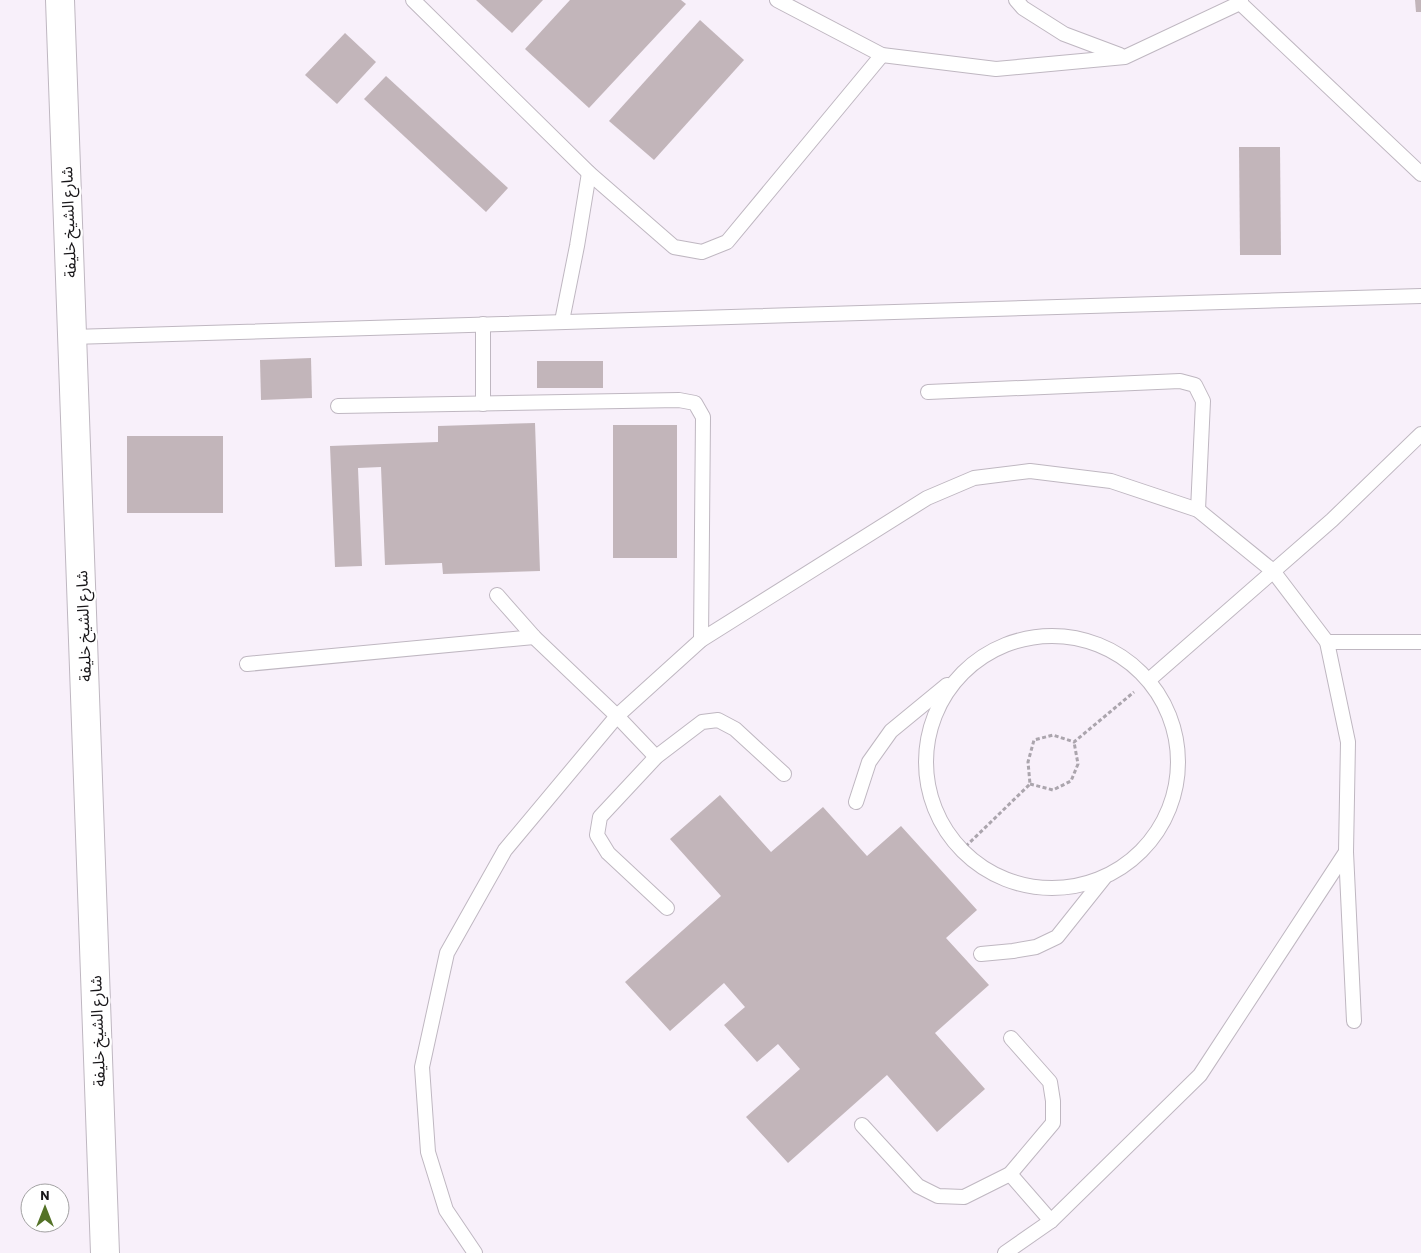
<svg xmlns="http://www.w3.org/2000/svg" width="1421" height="1253" font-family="Barlow,'Noto Sans Arabic',sans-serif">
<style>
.building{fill:#c2b5ba}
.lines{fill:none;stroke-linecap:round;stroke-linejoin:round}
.lane-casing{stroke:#bfb7c1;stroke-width:16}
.street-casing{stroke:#bfb7c1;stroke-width:30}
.path{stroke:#aba5ad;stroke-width:3;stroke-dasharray:4 2.5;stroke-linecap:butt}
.lane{stroke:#fff;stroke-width:14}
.street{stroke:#fff;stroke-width:28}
.labels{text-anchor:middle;stroke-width:4.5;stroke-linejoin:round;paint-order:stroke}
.street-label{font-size:16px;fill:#181619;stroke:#fff}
</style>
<rect width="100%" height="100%" fill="#f8f0fa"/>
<!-- building -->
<g class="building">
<polygon points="476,0 543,0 512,33"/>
<polygon points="570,0 681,0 686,4 589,108 525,49"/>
<polygon points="1415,0 1421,0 1421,12 1416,12"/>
<polygon points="700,20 744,60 654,160 609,121"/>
<polygon points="345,33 376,62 337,104 305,75"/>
<polygon points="386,76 508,188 486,212 364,99"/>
<polygon points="1239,147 1280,147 1281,255 1240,255"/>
<polygon points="311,358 312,398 261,400 260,360"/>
<rect x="537" y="361" width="66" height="27"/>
<polygon points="535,423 540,571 443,574 442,563 385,565 381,467 358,468 362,566 335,567 330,446 438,442 438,426"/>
<rect x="613" y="425" width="64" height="133"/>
<rect x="127" y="436" width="96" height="77"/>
<polygon points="720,795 771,852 823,807 867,856 901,826 977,910 946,938 989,985 935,1033 985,1089 937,1132 887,1075 788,1163 746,1117 800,1069 778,1044 757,1062 724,1025 745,1007 724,983 670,1031 625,982 721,896 670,839"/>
</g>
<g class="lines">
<!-- lane casing -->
<g class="lane-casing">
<g id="lane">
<polyline points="413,0 589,173 674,247 702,252 727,242 882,55"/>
<polyline points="777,0 882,55 996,69 1125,57 1240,3 1241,0"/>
<polyline points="1016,0 1023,8 1064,34 1120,55"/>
<polyline points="1240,3 1421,174"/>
<polyline points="562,321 577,246 589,173"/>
<polyline points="483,324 483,404"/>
<polyline points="72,337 1421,296"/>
<polyline points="928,392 1180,381 1195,385 1203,401 1198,510"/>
<polyline points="338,406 679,400 695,403 703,417 701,640"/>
<polyline points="497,595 534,637 617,716 656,757"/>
<circle cx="1052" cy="762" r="126"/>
<polyline points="1327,642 1421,642"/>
<polyline points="247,664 534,637"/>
<polyline points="1150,679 1332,520 1421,434"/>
<polyline points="856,802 869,762 891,731 947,685"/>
<polyline points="1346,852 1354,1021"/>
<polyline points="667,908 608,853 597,835 600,817 656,757 702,722 718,720 735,729 784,774"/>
<polyline points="981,954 1013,951 1036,947 1057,937 1104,878"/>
<polyline points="862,1125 918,1186 938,1196 964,1197 1010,1174 1053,1123 1053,1101 1050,1082 1011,1038"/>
<polyline points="1010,1174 1051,1221"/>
<polyline points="475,1253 446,1210 428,1152 422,1067 447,953 505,850 617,716 701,640 927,498 974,478 1030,471 1111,481 1198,510 1273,571 1327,642 1348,742 1346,852 1200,1075 1051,1221 1005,1253"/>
</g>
</g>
<!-- street casing -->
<g class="street-casing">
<polyline id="street" points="60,0 105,1253"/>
</g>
<!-- path -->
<g class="path">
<polyline points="1030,784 1053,790 1071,781 1078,764 1074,742"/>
<polyline points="961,851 1030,784 1028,762 1034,740 1053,735 1074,742 1134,692"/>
</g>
<!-- lane -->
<use href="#lane" class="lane"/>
<!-- street -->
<use href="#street" class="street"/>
</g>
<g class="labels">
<!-- street labels -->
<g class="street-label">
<text transform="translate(68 222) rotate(-92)" y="6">شارع الشيخ خليفة</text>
<text transform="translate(83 626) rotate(-92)" y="6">شارع الشيخ خليفة</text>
<text transform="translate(97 1031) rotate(-92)" y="6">شارع الشيخ خليفة</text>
</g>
</g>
<!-- north arrow -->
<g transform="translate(45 1208)"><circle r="24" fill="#ffffff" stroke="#a3a2a3"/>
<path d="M0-4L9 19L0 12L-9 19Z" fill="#547227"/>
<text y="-8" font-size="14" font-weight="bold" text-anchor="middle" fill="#181619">N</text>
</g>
</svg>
